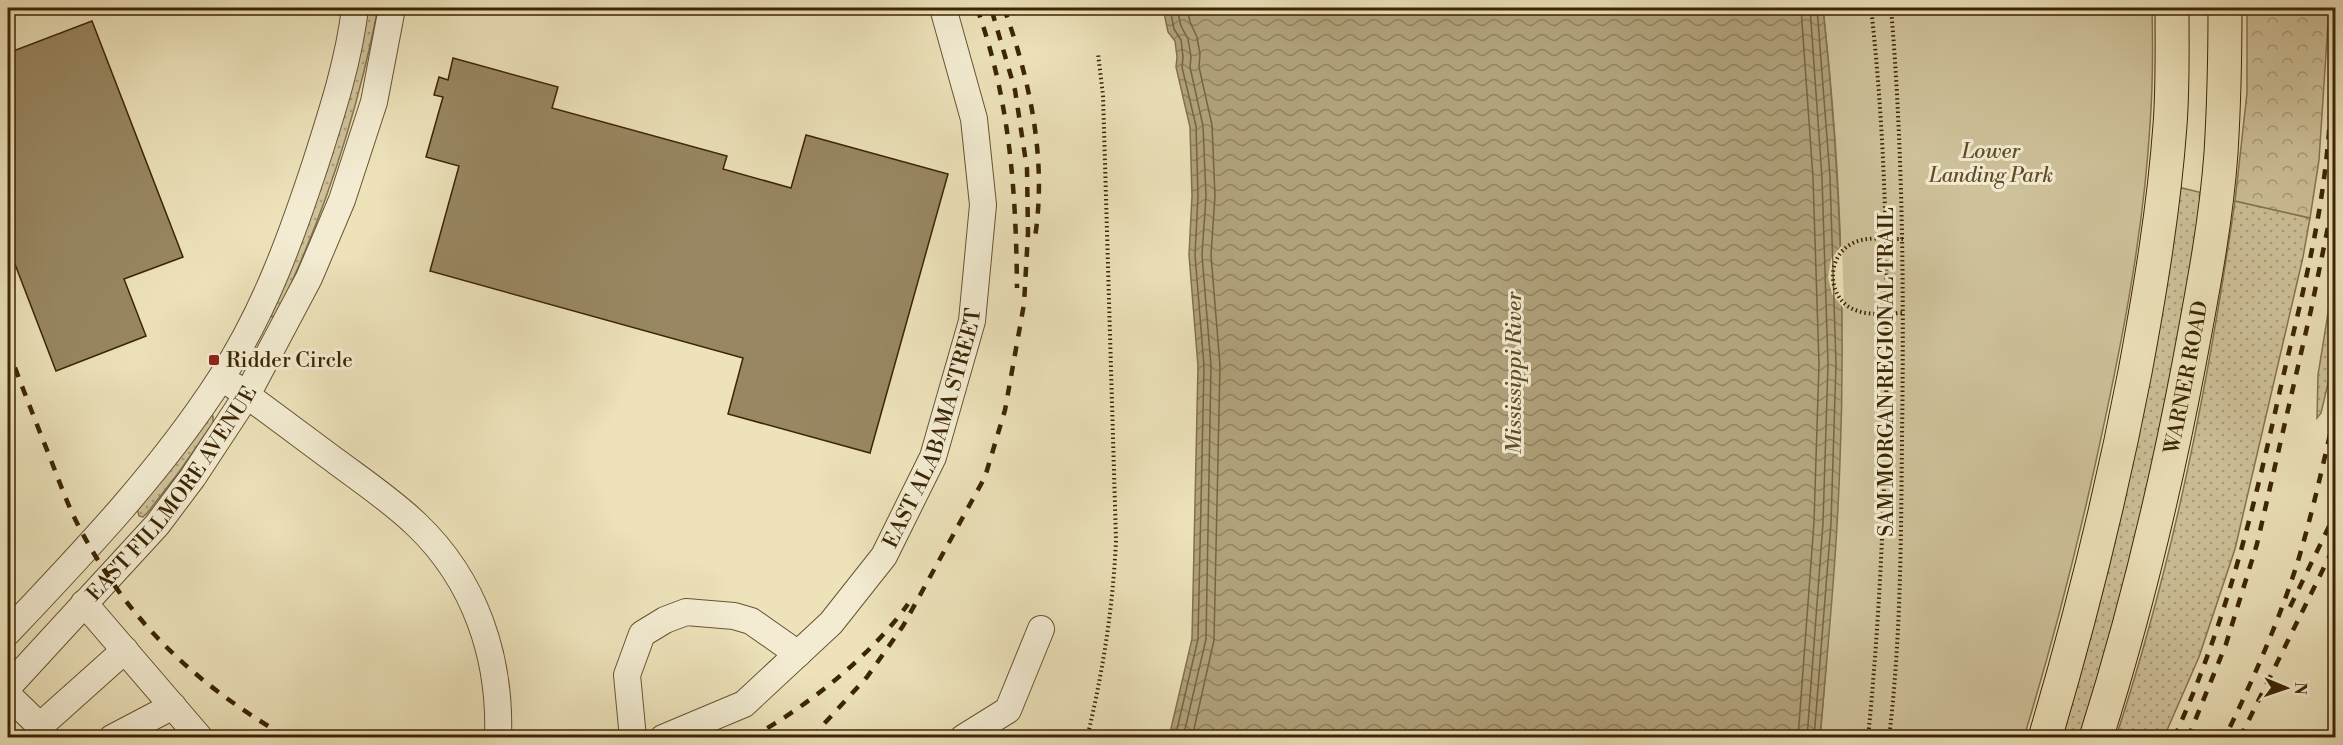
<svg xmlns="http://www.w3.org/2000/svg" width="2343" height="745" font-family="'Libre Bodoni',serif">
<style>
.grass{fill:url(#grass-dots);stroke:#86744f;stroke-width:1.5}
.forest{fill:url(#forest-crowns);stroke:#86744f;stroke-width:1.5}
.green{fill:#cfc29b;stroke:#86744f;stroke-width:1.5}
.water{fill:url(#water-waves);stroke:#82704c;stroke-width:1.5}
.pier{fill:#ede2ba}
.lines{fill:none;stroke-linecap:round;stroke-linejoin:round}
.shore{stroke:#766440;stroke-width:1.5}
.building{fill:#988762;stroke:#3c2503;stroke-width:1.5}
.minor-casing{stroke:#685431;stroke-width:28}
.highway-casing{stroke:#3c2503;stroke-width:35}
.path{stroke:#3c2503;stroke-width:4;stroke-dasharray:1.5 3;stroke-linecap:butt}
.minor{stroke:#f3ecd2;stroke-width:26}
.highway{stroke:#ede2ba;stroke-width:33}
.rail{stroke:#3c2503;stroke-width:4.5;stroke-dasharray:10 10;stroke-linecap:butt}
.poi-dot{fill:#8f2418;stroke:#f3ecd2;stroke-width:2}
.labels{text-anchor:middle;stroke-width:6;stroke-linejoin:round;paint-order:stroke}
.park-label{font-size:21px;font-style:italic;fill:#614c29;stroke:#f3ecd2}
.poi-label{font-size:21px;fill:#3c2503;stroke:#f3ecd2;text-anchor:start}
.street-label{font-size:21px;fill:#3c2503;stroke:#f3ecd2}
.water-label{font-size:22px;font-style:italic;fill:#5f4a27;stroke:#f3ecd2}
</style>
<defs>
<pattern id="grass-dots" width="8" height="8" patternUnits="userSpaceOnUse" patternTransform="scale(1.5)"><rect width="8" height="8" fill="#cfc29b"/><path d="M2 2h.1M6 6h.1" fill="none" stroke="#a99d7c" stroke-width="1.8" stroke-linecap="round"/></pattern>
<pattern id="forest-crowns" width="20" height="18" patternUnits="userSpaceOnUse" patternTransform="scale(1.5)"><rect width="20" height="18" fill="#cfc29b"/><path d="M2 6a3 3 0 1 1 6 0M12 15a3 3 0 1 1 6 0" fill="none" stroke="#a99d7c"/></pattern>
<pattern id="water-waves" width="16" height="10" patternUnits="userSpaceOnUse" patternTransform="scale(1.5)"><rect width="16" height="10" fill="#b1a27c"/><path d="M0 5q4-4 8 0t8 0" fill="none" stroke="#918463"/></pattern>
</defs>
<rect width="100%" height="100%" fill="#ede2ba"/>
<filter id="stains"><feTurbulence type="fractalNoise" baseFrequency=".00333" numOctaves="4"/><feColorMatrix values="0 0 0 0 .2 0 0 0 0 .09 0 0 0 0 .02 0 0 0 .5 -.17"/></filter>
<radialGradient id="worn" r=".72"><stop offset=".6" stop-color="#630" stop-opacity="0"/><stop offset="1" stop-color="#630" stop-opacity=".3"/></radialGradient>
<!-- grass -->
<g class="grass">
<path d="M367 8H378C357 115 324 217 276 316L269 317Z"/>
<polygon points="2178,187 2203,193 2180,339 2135,548 2081,737 2060,738"/>
<path d="M2235 201 2310 218 2303 257 2235 549 2199 657 2164 737H2116C2174 560 2208 385 2235 201Z"/>
<polygon points="2335,270 2335,354 2321,413 2317,418 2318,375"/>
<polygon points="208,415 213,416 213,423 179,472 148,512 143,517 139,516 137,508"/>
</g>
<!-- forest -->
<polygon class="forest" points="2247,8 2329,8 2319,160 2310,218 2235,201 2247,93"/>
<!-- green -->
<path class="green" d="M1823 8H2152C2153 47 2153 86 2150 125 2143 241 2119 357 2094 470 2074 560 2051 649 2024 737L1820 738C1831 614 1839 490 1841 366 1844 247 1836 126 1823 8Z"/>
<!-- water -->
<path class="water" d="M1163 8H1823C1839 157 1846 311 1840 461 1837 553 1828 646 1820 737H1169L1192 639 1198 366 1189 255 1192 196 1190 127 1176 67 1177 57 1175 41 1168 32Z"/>
<!-- pier -->
<polygon class="pier" points="1842,245 1844,309 1832,294 1828,277 1831,259"/>
<g class="lines">
<!-- shore -->
<g class="shore">
<polyline points="1170,8 1174,29 1181,40 1183,57 1182,67 1196,126 1198,196 1195,255 1204,366 1198,639 1175,738"/>
<polyline points="1177,8 1181,26 1188,39 1191,57 1190,67 1203,126 1206,196 1202,255 1211,366 1206,639 1183,738"/>
<polyline points="1187,8 1190,22 1197,37 1200,54 1199,67 1212,125 1215,196 1211,255 1220,366 1214,640 1192,738"/>
<polyline points="1798,738 1814,522 1819,364 1813,178 1801,8"/>
<polyline points="1807,738 1823,523 1828,364 1822,178 1810,8"/>
<polyline points="1814,738 1831,523 1836,364 1830,177 1817,8"/>
</g>
</g>
<!-- building -->
<g class="building">
<polygon points="92,21 183,257 124,279 146,336 56,371 8,246 8,53"/>
<polygon points="453,58 558,87 552,108 727,156 723,169 791,188 806,135 948,174 870,453 728,414 743,358 430,271 459,166 426,157 443,97 434,95 439,77 448,80"/>
</g>
<g class="lines">
<!-- minor casing -->
<g class="minor-casing">
<g id="minor">
<path d="M234 386C269 411 303 437 337 462 364 482 392 501 416 524 475 580 501 657 498 738"/>
<polyline points="84,603 200,738"/>
<path d="M8 632C84 552 161 471 221 378 264 313 292 235 316 162 332 112 349 60 355 8"/>
<path id="s1" d="M8 687 157 525 193 477 247 395 309 278 342 200 374 102 392 8"/>
<polyline points="8,695 40,726 46,738"/>
<polyline points="40,726 125,650"/>
<polyline points="112,738 173,706"/>
<polyline points="633,738 627,675 642,634 665,620 686,612 734,616 751,621 798,654"/>
<path id="s2" d="M663 738 744 704 831 623 884 556 933 457 972 321 983 205 974 119 943 8"/>
<polyline points="963,738 1008,710 1041,629"/>
</g>
</g>
<!-- highway casing -->
<g class="highway-casing">
<g id="highway">
<path d="M2045 738C2081 617 2111 496 2135 372 2150 291 2164 208 2170 125 2173 86 2172 47 2172 8"/>
<path id="s3" d="M2096 738C2135 615 2165 490 2189 364 2202 294 2216 223 2221 153 2224 104 2225 56 2225 8"/>
</g>
</g>
<!-- path -->
<g class="path">
<path d="M1903 239C1888 239 1867 236 1853 243 1824 257 1827 302 1858 311 1872 316 1890 313 1904 313"/>
<path d="M1087 738C1103 672 1113 607 1116 540L1103 95 1098 54"/>
<path d="M1868 738C1879 627 1884 517 1886 407 1888 273 1886 140 1871 8"/>
<path d="M1889 738C1901 638 1901 538 1902 438 1904 294 1903 151 1891 8"/>
</g>
<!-- minor -->
<use href="#minor" class="minor"/>
<!-- highway -->
<use href="#highway" class="highway"/>
<!-- rail -->
<g class="rail">
<path d="M977 8C1010 100 1016 191 1017 288"/>
<path d="M1004 8C1030 80 1047 160 1035 237"/>
<path d="M8 349C21 384 35 420 49 455 58 478 66 501 77 523 128 622 194 683 288 738"/>
<polyline points="2290,607 2336,512"/>
<path d="M2230 727C2256 673 2280 618 2298 561 2313 511 2324 460 2336 409"/>
<path d="M750 738C807 707 871 656 908 604"/>
<polyline points="811,738 867,677 903,626 985,477 1005,410 1024,304 1028,233 1027,169 1015,90 991,8"/>
<path d="M2174 738C2225 626 2254 509 2280 390 2298 312 2319 233 2327 153 2332 105 2334 56 2334 8"/>
<polyline points="2188,738 2226,644 2257,544 2311,310 2336,188"/>
<polyline points="2240,738 2336,543"/>
</g>
</g>
<!-- markers -->
<rect class="poi-dot" x="208" y="354" width="12" height="12" rx="3"/>
<g class="labels">
<!-- park labels -->
<g class="park-label">
<text x="1991" y="158">Lower<tspan x="1991" dy="24">Landing Park</tspan></text>
</g>
<!-- poi labels -->
<g class="poi-label">
<text x="226" y="367">Ridder Circle</text>
</g>
<!-- street labels -->
<g class="street-label">
<text transform="translate(1886 372) rotate(-90)" y="7">SAM MORGAN REGIONAL TRAIL</text>
<text dy="7" stroke="none"><textPath href="#s3" startOffset="372">WARNER ROAD</textPath></text>
<text dy="7" stroke="none"><textPath href="#s2" startOffset="430">EAST ALABAMA STREET</textPath></text>
<text dy="7" stroke="none"><textPath href="#s1" startOffset="254">EAST FILLMORE AVENUE</textPath></text>
</g>
<!-- water labels -->
<g class="water-label">
<text transform="translate(1513 373) rotate(-90)" y="8">Mississippi River</text>
</g>
</g>
<!-- margin -->
<rect width="2343" height="745" fill="none" stroke="#ede2ba" stroke-width="30"/>
<rect x="9" y="9" width="2325" height="727" fill="none" stroke="#3c2503" stroke-width="3"/>
<rect x="15" y="15" width="2313" height="715" fill="none" stroke="#3c2503" stroke-width="1.5"/>
<!-- north arrow -->
<g transform="translate(2286 688) rotate(92)" stroke="#f3ecd2" stroke-width="4.5" paint-order="stroke">
<path d="M0-4.5L10 22L0 15L-10 22Z" fill="#3c2503"/>
<text y="-9" font-size="16" font-weight="bold" text-anchor="middle" fill="#3c2503">N</text>
</g>
<rect width="100%" height="100%" filter="url(#stains)"/>
<rect width="100%" height="100%" fill="url(#worn)"/>
</svg>
